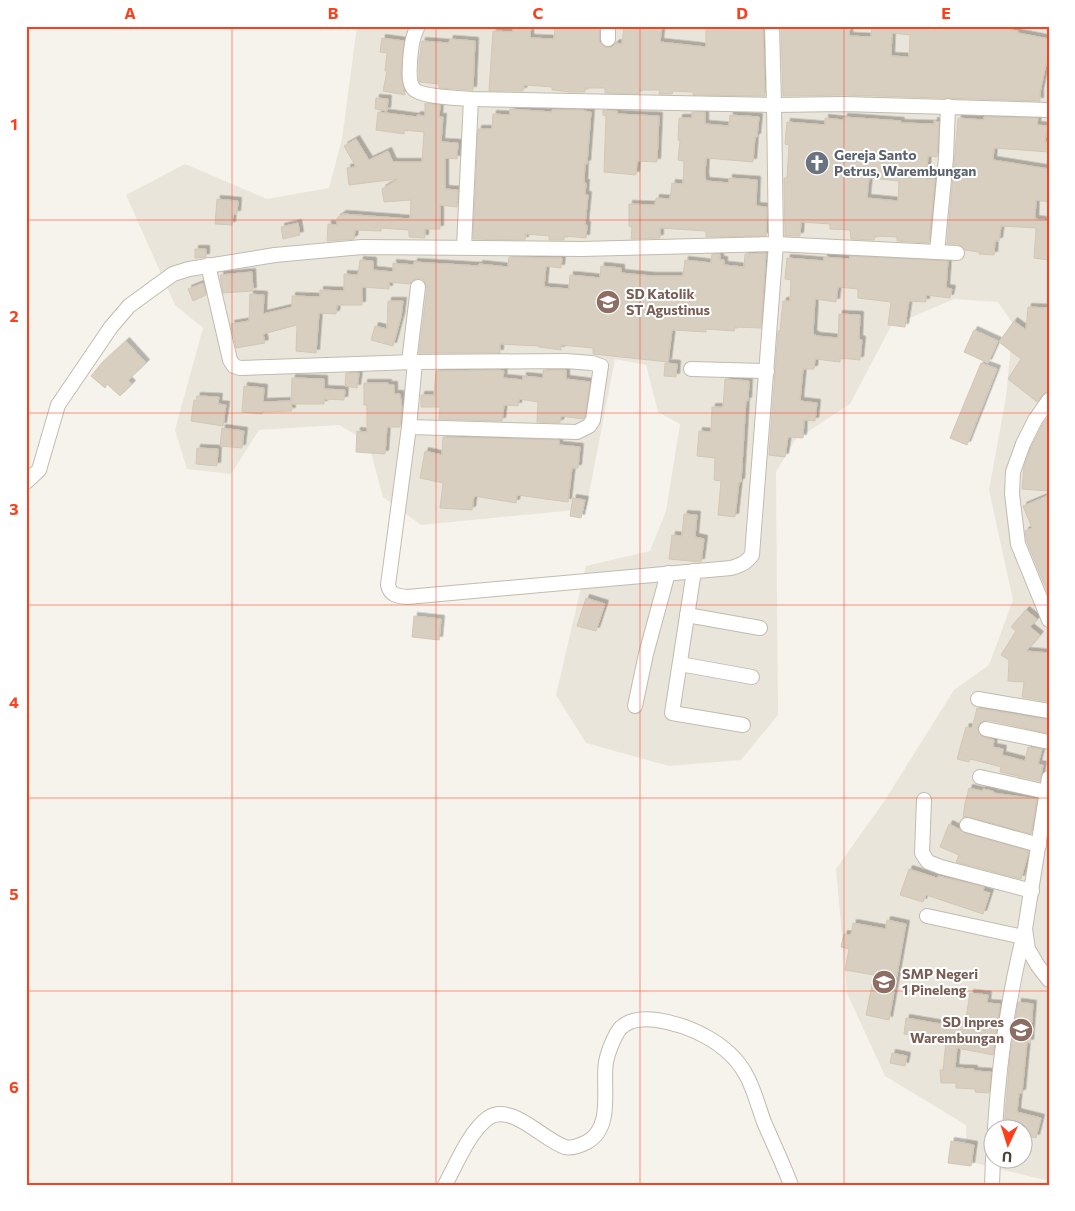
<svg xmlns="http://www.w3.org/2000/svg" width="1075" height="1211" font-family="Commissioner,sans-serif">
<style>
.residential{fill:#eae5da;fill-rule:evenodd}
.building{fill:#d8cfc1;stroke:#d3c7b4;fill-rule:evenodd;filter:url(#shadow)}
.lines{fill:none;stroke-linecap:round;stroke-linejoin:round}
.minor-casing{stroke:#c2bbae;stroke-width:16}
.minor{stroke:#fff;stroke-width:14}
.grid{fill:none;stroke:#fc3f1d;stroke-width:1;stroke-opacity:0.55}
.labels{text-anchor:middle;stroke-width:4;stroke-linejoin:round;paint-order:stroke}
.worship-label{font-size:14px;font-weight:bold;fill:#5b616d;stroke:#fff;text-anchor:start}
.education-label{font-size:14px;font-weight:bold;fill:#785e54;stroke:#fff;text-anchor:start}
.neatline{fill:none;stroke:#fc3f1d;stroke-width:2}
.grid-label{font-size:16px;text-anchor:middle;font-weight:bold;fill:#fc3f1d}
</style>
<defs>
<filter id="shadow"><feDropShadow dx="3.5" dy="-3.5" stdDeviation="0" flood-color="#0004"/></filter>
</defs>
<rect width="100%" height="100%" fill="#f6f3ec"/>
<!-- residential -->
<path class="residential" d="M357 26H1049V1181L967 1161 966 1125 885 1076 847 993 836 869 885 800 954 690 989 665 1013 600 989 490 1006 397 1013 324 998 302 954 299 891 326 850 404 795 440 776 472 778 715 741 760 669 766 586 743 556 695 586 566 650 551 666 511 680 424 658 412 646 365 615 359 586 509 421 525 383 497 368 442 339 425 259 430 231 474 187 469 175 430 203 328 175 305 126 195 185 164 267 199 329 188 342 139ZM992 1128H1022V1158H992Z"/>
<!-- building -->
<g class="building">
<polygon points="514,26 531,26 530,37 531,38 554,39 555,26 599,26 599,42 608,48 612,47 616,43 622,44 624,26 662,26 660,42 706,47 706,27 763,30 765,96 693,95 693,92 673,91 672,94 659,94 660,90 639,90 639,94 605,93 605,88 585,88 585,92 570,92 552,90 552,87 524,85 523,91 489,91 493,31 513,32"/>
<path d="M781 26H850L849 36 871 37 872 26H1010V30L1018 31V33L1049 39V51L1040 92V101L844 95 783 96ZM892 33 910 35 909 57 891 56Z"/>
<polygon points="382,38 404,41 401,75 405,95 383,91 387,71 385,71 387,53 380,52"/>
<polygon points="450,39 475,41 473,90 439,88 439,84 419,82 419,61 422,41 449,43"/>
<polygon points="376,98 388,99 387,111 375,109"/>
<polygon points="425,103 440,105 439,117 443,117 441,142 458,143 457,159 445,158 445,189 458,190 457,207 440,205 440,229 425,229 425,238 409,237 409,230 381,228 381,231 355,230 354,239 327,241 328,224 337,225 337,218 343,214 410,219 411,200 384,202 382,189 398,179 349,185 347,168 356,167 344,146 356,139 369,160 388,151 393,162 422,162 424,132 404,130 404,134 376,130 378,112 417,117 417,115 425,116"/>
<polygon points="510,109 552,112 552,110 584,110 584,111 591,112 587,164 585,163 584,183 586,183 585,195 588,195 585,225 587,225 586,238 564,236 564,240 549,240 549,236 526,234 525,240 473,239 478,129 492,129 493,114 510,115"/>
<polygon points="603,110 617,111 617,114 659,116 657,162 637,161 636,175 604,172 606,116 603,115"/>
<polygon points="692,112 705,112 705,124 729,126 730,115 759,117 757,137 755,137 753,162 706,158 705,176 706,181 729,183 729,178 757,180 756,206 767,207 766,236 706,237 706,231 660,228 660,238 631,239 632,227 629,226 629,204 655,205 656,198 670,199 672,183 683,184 684,161 678,160 680,141 678,140 679,118 692,118"/>
<path d="M844 117 901 121 900 123 934 124V121L939 122 937 157 928 156 926 179H935L929 243 897 241V237L875 236 874 240 851 239 850 230 830 229V224L801 222 800 236H785L784 178H787L789 145 785 144 787 122 825 125V118L844 120ZM869 178 899 181 898 201 867 198Z"/>
<polygon points="984,117 1038,118 1037,125 1047,126 1045,142 1049,142 1049,152 994,148 993,160 1049,169 1049,202 1036,200 1035,219 1049,221 1049,260 1034,258 1036,228 1001,226 999,241 995,241 994,255 979,254 979,252 965,250 962,246 958,244 947,244 958,118 984,120"/>
<polygon points="217,199 238,201 237,214 233,214 232,225 215,224"/>
<polygon points="298,223 300,235 283,239 281,227"/>
<polygon points="195,249 206,249 206,257 195,258"/>
<polygon points="766,253 761,328 735,327 734,331 706,329 706,332 672,330 668,362 593,354 593,348 561,345 561,350 539,347 539,346 500,344 500,353 419,353 427,288 424,280 419,278 414,279 410,284 389,282 389,289 362,287 362,305 337,305 336,314 319,313 316,353 296,351 297,325 263,334 265,343 236,348 231,324 249,321 250,294 264,295 263,314 292,307 292,296 320,297 320,290 344,291 344,274 358,275 360,260 373,261 373,270 393,272 393,263 414,265 414,262 479,266 479,264 508,267 509,257 562,258 561,268 546,266 544,287 569,289 570,275 600,278 601,266 621,268 621,273 652,276 683,276 685,260 711,263 712,254 720,254 720,260 724,260 724,265 744,267 745,254"/>
<polygon points="850,256 948,261 946,288 952,289 950,298 926,295 926,302 909,301 905,327 888,325 891,302 858,298 858,289 838,287 836,302 815,299 813,334 817,336 838,338 839,314 860,315 859,339 862,340 860,360 840,358 840,362 815,359 814,369 803,369 800,401 817,403 815,421 804,420 803,438 788,437 785,457 769,455 778,331 780,331 783,301 790,301 791,280 785,279 787,258 824,261 824,257 849,259"/>
<polygon points="252,272 253,291 223,293 220,275"/>
<polygon points="203,283 206,295 193,301 188,289"/>
<polygon points="388,301 403,301 401,317 393,346 371,340 375,326 387,329"/>
<polygon points="1028,307 1049,308 1049,391 1042,395 1037,402 1008,379 1021,359 999,342 1014,321 1026,330"/>
<polygon points="974,330 998,341 988,363 964,352"/>
<polygon points="126,341 146,363 128,380 132,384 120,396 107,384 105,388 91,376 101,364"/>
<polygon points="665,363 677,364 676,377 664,376"/>
<polygon points="981,363 997,369 967,445 950,438"/>
<polygon points="499,370 504,371 503,378 523,380 523,376 543,378 543,370 566,370 566,379 590,382 585,417 583,419 561,416 560,423 537,422 538,402 519,399 518,406 504,405 502,421 439,419 440,407 421,407 421,395 434,395 436,371"/>
<polygon points="346,373 359,373 357,388 345,386"/>
<polygon points="292,378 324,379 324,389 345,390 344,400 324,399 324,404 291,404"/>
<polygon points="725,379 749,381 748,401 746,400 741,482 739,482 735,517 718,515 721,481 714,480 715,458 697,456 699,431 711,432 712,407 723,407"/>
<polygon points="364,383 388,383 388,385 394,385 394,394 400,394 402,408 400,427 387,427 385,454 356,452 357,431 367,432 367,405 364,405"/>
<polygon points="244,386 264,388 263,402 291,401 292,411 262,412 262,414 242,412"/>
<polygon points="197,396 219,397 218,404 226,405 223,426 191,421 194,400 196,401"/>
<polygon points="1049,416 1049,491 1022,489 1024,467 1031,447 1043,424"/>
<polygon points="222,428 244,431 242,448 220,446"/>
<polygon points="443,437 559,440 559,445 580,447 578,468 572,468 568,502 517,495 516,503 474,496 472,510 440,508 443,483 420,478 425,451 442,455"/>
<polygon points="197,448 218,449 217,466 196,464"/>
<polygon points="1049,495 1049,596 1027,542 1025,531 1032,528 1023,506"/>
<polygon points="573,498 585,500 581,518 570,516"/>
<polygon points="684,514 697,515 695,537 704,539 701,562 669,559 672,535 682,536"/>
<polygon points="586,598 605,604 596,631 577,626"/>
<polygon points="1026,610 1037,619 1030,627 1040,635 1026,651 1049,653 1049,702 1022,697 1024,682 1008,681 1009,660 1001,655 1016,631 1011,627"/>
<polygon points="414,616 441,619 439,640 412,637"/>
<polygon points="977,708 1049,720 1047,733 988,720 980,723 977,728 981,736 994,740 993,747 1003,749 1002,755 1025,761 1028,747 1042,749 1038,764 1043,765 1040,781 1000,772 1001,767 990,764 970,759 969,762 957,759 966,727 972,728"/>
<polygon points="969,788 982,791 983,789 993,791 993,793 1037,799 1031,834 969,817 963,817 965,803"/>
<polygon points="949,824 959,829 965,833 1029,851 1021,879 956,862 959,855 940,847"/>
<polygon points="909,869 937,878 938,876 984,887 983,891 990,893 983,914 926,895 923,902 900,895"/>
<polygon points="887,920 906,924 889,1020 866,1015 874,975 845,970 849,949 841,947 844,934 851,935 853,923 886,929"/>
<polygon points="970,993 988,995 987,1003 1000,1004 993,1055 957,1048 955,1068 974,1069 974,1071 991,1072 989,1093 975,1092 975,1089 956,1088 956,1083 941,1083 940,1070 943,1070 946,1041 904,1034 906,1018 941,1024 941,1022 965,1025"/>
<polygon points="1018,1002 1033,1004 1030,1043 1027,1042 1022,1093 1019,1093 1017,1112 1041,1118 1036,1138 1022,1134 1022,1128 1004,1128 1010,1056"/>
<polygon points="892,1053 907,1056 905,1066 890,1063"/>
<polygon points="951,1141 974,1145 971,1166 948,1163"/>
</g>
<g class="lines">
<!-- minor casing -->
<g class="minor-casing">
<g id="minor">
<path d="M418 26C412 37 411 49 410 61 410 69 408 81 413 88 419 97 459 98 471 99L774 105 844 104 1049 110"/>
<polyline points="608,26 608,39"/>
<polyline points="464,247 471,99"/>
<polyline points="937,252 946,158 948,106"/>
<polyline points="208,265 230,360 234,366 240,368 415,362 565,361 592,363 601,366 593,420 589,426 577,432 409,427"/>
<polyline points="409,362 418,287"/>
<path d="M415 362 409 427 388 585C390 595 397 596 407 597L731 568C741 565 746 563 752 555L776 244 957 253"/>
<polyline points="691,369 767,371"/>
<polyline points="1049,400 1035,420 1023,444 1013,472 1012,494 1018,544 1049,620"/>
<polyline points="26,482 39,470 58,405 111,327 129,306 155,287 173,274 189,269 275,255 362,247 582,249 776,244 774,105 772,26"/>
<polyline points="694,571 672,713 743,725"/>
<polyline points="687,615 760,628"/>
<polyline points="680,664 752,677"/>
<polyline points="978,699 1049,711"/>
<polyline points="635,706 646,654 668,573"/>
<polyline points="986,729 1049,742"/>
<polyline points="980,777 1047,792"/>
<polyline points="1049,778 1025,929 1028,949 1038,966 1049,980"/>
<polyline points="924,800 922,853 928,862 941,867 1032,891"/>
<polyline points="967,825 1039,845"/>
<polyline points="927,916 1023,937"/>
<path d="M995 1128C999 1063 1008 998 1024 934"/>
<path d="M445 1185C456 1165 469 1132 488 1118 511 1102 543 1140 565 1147 572 1149 581 1145 587 1142 614 1127 602 1087 606 1062 608 1052 612 1042 617 1033 625 1019 642 1018 657 1020 690 1025 728 1043 745 1073 754 1088 758 1106 764 1122 773 1143 783 1164 791 1185"/>
<polyline points="992,1185 993,1158"/>
</g>
</g>
<!-- minor -->
<use href="#minor" class="minor"/>
</g>
<!-- grid -->
<path class="grid" d="M232 26V1185M436 26V1185M640 26V1185M844 26V1185M26 220H1049M26 413H1049M26 605H1049M26 798H1049M26 991H1049"/>
<!-- icons -->
<defs>
<g id="church-disc" transform="scale(1.25)"><circle r="9.5" fill="#6b7280" stroke="#fff"/><path d="M-1.2-6h2.4v3.5h3.3v2.4h-3.3V6h-2.4V-.1h-3.3v-2.4h3.3Z" fill="#fff"/></g>
<g id="school-disc" transform="scale(1.25)"><circle r="9.5" fill="#8d6e63" stroke="#fff"/><path d="M0-5L7-2L0 1L-7-2ZM-4 1L0 2.5L4 1V4Q0 6-4 4Z" fill="#fff"/></g>
</defs>
<g fill-rule="evenodd">
<use href="#church-disc" x="817" y="163"/>
<use href="#school-disc" x="608" y="302"/>
<use href="#school-disc" x="884" y="982"/>
<use href="#school-disc" x="1021" y="1030"/>
</g>
<g class="labels">
<!-- worship labels -->
<g class="worship-label">
<text x="834" y="160">Gereja Santo<tspan x="834" dy="16">Petrus, Warembungan</tspan></text>
</g>
<!-- education labels -->
<g class="education-label">
<text x="626" y="299">SD Katolik<tspan x="626" dy="16">ST Agustinus</tspan></text>
<text x="902" y="979">SMP Negeri<tspan x="902" dy="16">1 Pineleng</tspan></text>
<text x="1004" y="1027" text-anchor="end">SD Inpres<tspan x="1004" dy="16">Warembungan</tspan></text>
</g>
</g>
<!-- border -->
<rect width="1075" height="1211" fill="none" stroke="#ffffff" stroke-width="55"/>
<!-- north arrow -->
<g transform="translate(1008 1144) rotate(184)"><circle r="24" fill="#ffffff" stroke="#b7b4b0"/>
<path d="M0-4L9 19L0 12L-9 19Z" fill="#fc3f1d"/>
<text y="-8" font-size="14" font-weight="bold" text-anchor="middle" fill="#4b4439">U</text>
</g>
<rect x="28" y="28" width="1020" height="1156" class="neatline"/>
<g class="grid-label">
<text x="130" y="19">A</text>
<text x="333" y="19">B</text>
<text x="538" y="19">C</text>
<text x="742" y="19">D</text>
<text x="946" y="19">E</text>
<text x="14" y="130">1</text>
<text x="14" y="322">2</text>
<text x="14" y="515">3</text>
<text x="14" y="708">4</text>
<text x="14" y="900">5</text>
<text x="14" y="1093">6</text>
</g>
</svg>
